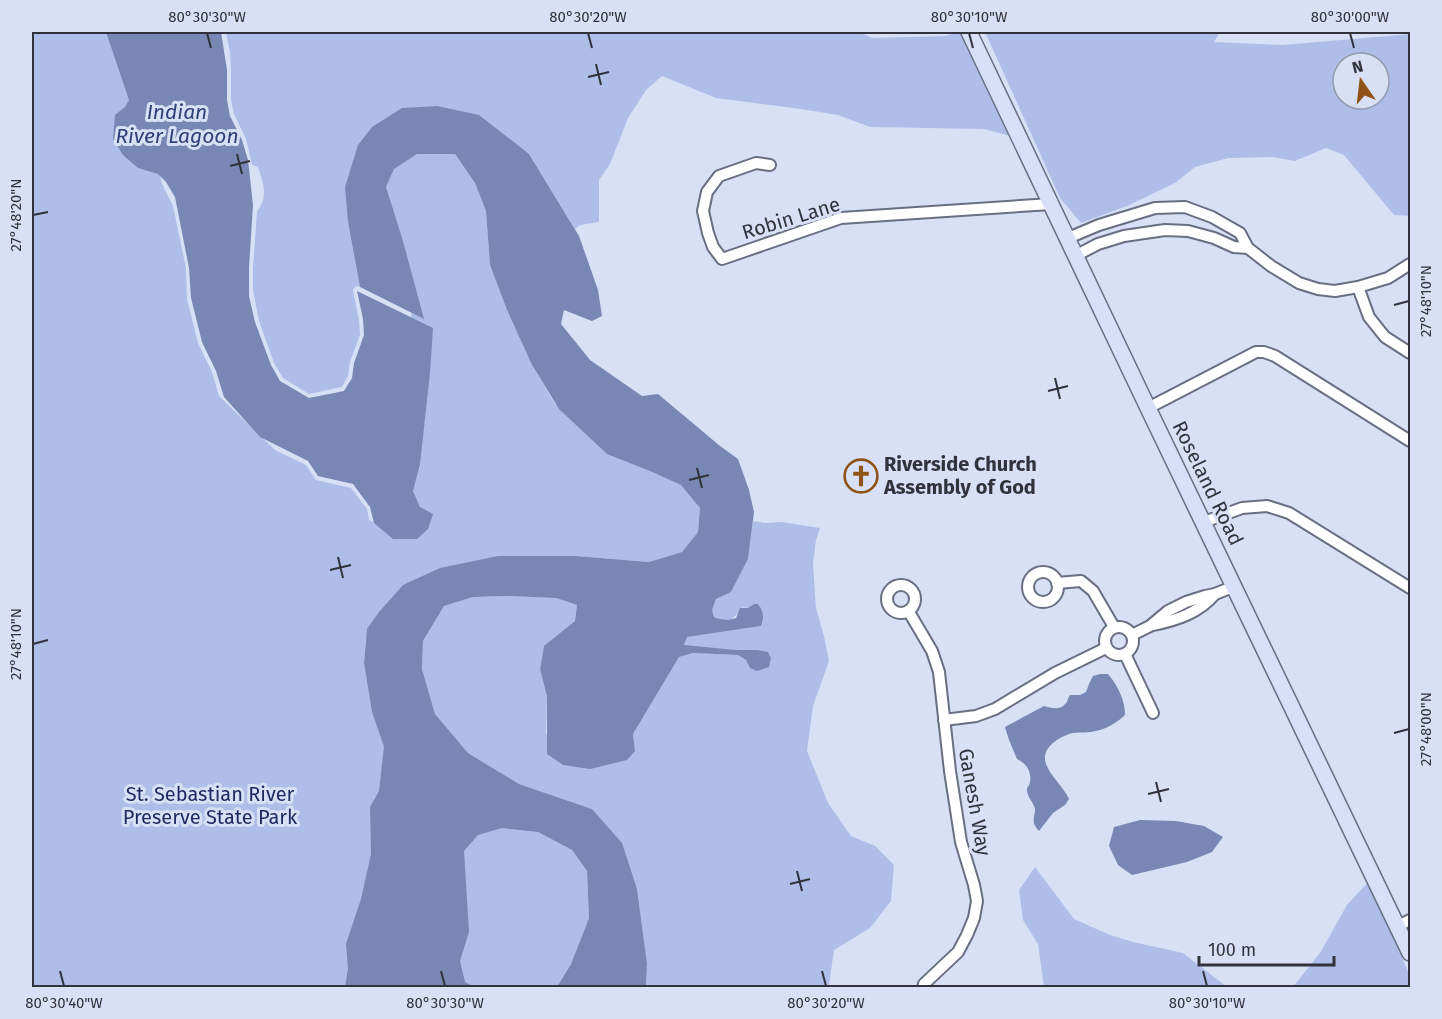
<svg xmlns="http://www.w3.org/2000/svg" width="1442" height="1019" font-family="'Fira Sans',sans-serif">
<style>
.green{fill:#afbee9;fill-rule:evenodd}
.water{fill:#7887b3}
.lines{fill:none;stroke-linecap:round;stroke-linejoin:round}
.minor-casing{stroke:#686f82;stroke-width:14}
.secondary-casing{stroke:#686f82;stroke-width:18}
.minor{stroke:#fff;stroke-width:10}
.secondary{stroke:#d7dff9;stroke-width:15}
.ticks{fill:none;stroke:#30333b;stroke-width:2}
.labels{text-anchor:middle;stroke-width:6;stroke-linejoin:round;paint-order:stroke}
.street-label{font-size:20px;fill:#30333b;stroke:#d8e0f6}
.poi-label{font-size:20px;font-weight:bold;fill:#30333b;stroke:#d8e0f6;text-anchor:start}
.park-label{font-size:20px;fill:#1e2b62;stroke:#d8e0f6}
.water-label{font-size:21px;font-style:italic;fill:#304079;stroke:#d8e0f6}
.neatline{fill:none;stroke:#30333b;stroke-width:2}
.ticks-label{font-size:15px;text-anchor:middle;fill:#30333b}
</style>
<rect width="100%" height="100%" fill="#d8e0f6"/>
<!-- green -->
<g class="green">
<polygon points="32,32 132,32 162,184 173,206 186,268 187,299 198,343 212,372 219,396 275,450 306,465 316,480 351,488 367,509 369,520 374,522 413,306 389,210 385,179 391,164 418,152 455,154 475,183 486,211 490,265 507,310 532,365 555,404 688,484 695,501 700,508 698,532 682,552 649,562 575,556 498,556 366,637 364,663 372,712 384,746 502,827 538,832 572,850 587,871 589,918 571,964 557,987 32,987"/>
<path d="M226 32H859L872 38 946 36 957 32H964L1014 137 984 129 870 127 838 115 801 109 716 98 662 76 646 90 628 118 610 164 599 180V222L580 225 575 229 529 154 437 106 348 222 360 287 356 286 353 290 359 320 360 335 350 362 348 376 342 387 309 394 283 378 274 363 259 321 253 290V268L257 211C269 197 263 183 258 167L252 165 246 139 234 114 231 100V70L230 53Z"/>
<path d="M985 32H1220L1214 42 1283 45 1410 34V216L1394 215 1344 155 1326 148 1295 161 1273 157 1228 158 1195 167 1175 183 1127 206 1081 223 1060 198ZM1343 63H1379V99H1343Z"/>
<path d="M753 521 765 523 782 522 820 528 816 540 813 564 816 608 824 636 829 661 813 706 807 751 828 803 851 836 875 846 894 865 891 901 870 928 834 950 829 985 826 987H646L647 963 637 889 592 809 519 784 468 753 435 714 422 669 423 641 444 606 473 597 508 596 556 598 577 605 575 621 544 647 540 669 547 697 546 734 635 751 633 734 679 657 693 653 738 655 746 660 750 668 768 652 758 650H736L684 646 686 637 761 626 754 604 748 608 743 607C733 619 730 624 714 617L712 610 716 599 731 592 748 559Z"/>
<polygon points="1035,867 1074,919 1110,935 1133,942 1183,953 1227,987 1044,987 1038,944 1023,920 1019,890"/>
<polygon points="1369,881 1410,976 1410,987 1292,988 1320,953 1347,905"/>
</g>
<!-- water -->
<g class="water">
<polygon points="106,32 221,32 227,70 227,100 230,116 242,140 248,160 253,205 249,268 249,296 255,322 271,365 280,381 309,398 344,391 352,378 354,363 364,335 363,319 357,291 433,328 430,373 420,464 413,491 420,507 433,514 428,529 417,539 393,539 374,523 370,507 353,484 318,476 308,461 260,437 224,397 216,371 202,342 191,298 189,268 175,197 166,182 158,174 138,168 123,155 113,139 115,115 125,107 129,100"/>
<path d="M437 106 479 115 529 154 579 236 598 290 602 316 592 321 564 310 561 324 590 360 642 396 658 394 720 446 738 459 749 490 754 512 748 559 731 592 716 599 712 610 714 617C721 620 728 621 736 618L740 608H748L754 604H758C764 612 764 617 761 626L687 637 684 645 736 650H758L768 652 771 658 769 667 757 671 750 668 746 660 738 655 693 653 679 657 633 734 635 751 627 760 590 769 563 765 547 754V697L540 669 544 646 575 621 577 605 556 598 508 596 473 597 444 606 423 641 422 669 435 714 468 753 519 784 592 809 622 843 637 889 647 963 646 987H557L571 964 589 918 587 871 572 850 538 832 502 828 478 835 464 851 469 932 460 961 465 982 474 987H345L348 969 346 944 361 899 371 854 370 807 379 791 384 747 372 712 364 663 367 629 379 612 403 585 440 568 498 556H575L649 562 682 552 698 532 700 508 681 485 650 471 607 454 559 409 532 365 507 310 490 265 486 211 475 183 455 154H417L394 169 386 187 403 241 424 319 360 287 348 222 345 187 358 145 372 127 402 108Z"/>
<path d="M1100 674H1108C1118 686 1125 700 1125 715 1118 722 1106 729 1096 731 1089 733 1081 732 1073 733 1060 736 1040 748 1046 764 1051 777 1063 786 1069 799L1065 805 1053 813 1039 831C1030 821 1035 819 1035 809 1034 803 1028 798 1027 791 1027 785 1029 788 1030 782 1032 772 1026 763 1017 759L1009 740 1005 727 1044 706C1051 708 1060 711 1066 703 1068 701 1068 697 1070 695H1080L1086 692 1089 684 1093 676Z"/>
<polygon points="1140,820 1176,821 1204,826 1223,837 1212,852 1187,862 1132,875 1118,865 1109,846 1114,827"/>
</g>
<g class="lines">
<!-- minor casing -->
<g class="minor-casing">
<g id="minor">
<polyline points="770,165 756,163 719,176 707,192 703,211 708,233 713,247 722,259 841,218 1051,204"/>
<polyline points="1068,238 1099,225 1155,208 1185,207 1212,217 1240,233 1248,248 1271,266 1299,283 1318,289 1335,291 1358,287 1388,278 1410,264"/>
<polyline points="1077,255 1098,244 1124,236 1165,230 1188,231 1214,238 1234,247 1248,248"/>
<polyline points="1358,287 1369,317 1385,337 1410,353"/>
<polyline points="1148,408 1256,352 1264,352 1275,356 1410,441"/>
<polyline points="1204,522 1242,508 1267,506 1289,513 1410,588"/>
<circle cx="1043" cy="587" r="15"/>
<polyline points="1057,583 1081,581 1093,591 1114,627"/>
<circle cx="901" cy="599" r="14"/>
<polyline points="909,612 932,651 939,672 950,771 961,842 974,885 977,901 974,918 967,935 958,952 924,984 923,988"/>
<path d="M1153 625C1177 620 1199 613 1215 594"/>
<circle cx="1119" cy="641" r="14"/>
<polyline points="1132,635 1150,626 1168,611 1186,602 1205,596 1215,594 1235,586"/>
<polyline points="1125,654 1153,713"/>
<polyline points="944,720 976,716 995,709 1055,673 1106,648"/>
<polyline points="1398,926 1410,920"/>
</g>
</g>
<!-- secondary casing -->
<g class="secondary-casing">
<polyline id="secondary" points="969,32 1148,408 1410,953"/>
</g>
<!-- minor -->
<use href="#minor" class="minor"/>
<!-- secondary -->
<use href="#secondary" class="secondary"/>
</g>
<!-- ticks -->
<path class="ticks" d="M207 33 211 48M588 33 592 48M969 33 973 48M1350 33 1354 48M596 64 601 85M588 77 609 72M237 154 242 174M230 166 250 161M33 215 48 212M1394 305 1409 301M1055 378 1060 399M1048 391 1068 386M697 468 702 488M689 480 709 475M338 557 343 578M330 570 351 565M33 644 48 640M1394 733 1409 729M1156 782 1161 802M1148 794 1169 789M797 871 802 891M790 884 810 879M60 971 64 986M441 971 445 986M822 971 826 986M1203 971 1207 986"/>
<!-- icons -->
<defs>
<g id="church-ring" transform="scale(1.725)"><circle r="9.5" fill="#d8e0f6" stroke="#905316" stroke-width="1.5"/><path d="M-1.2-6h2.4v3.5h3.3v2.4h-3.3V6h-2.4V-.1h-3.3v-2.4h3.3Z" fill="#905316"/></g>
</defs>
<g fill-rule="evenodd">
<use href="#church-ring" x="861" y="476"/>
</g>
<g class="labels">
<!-- street labels -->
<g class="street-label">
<text transform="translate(791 218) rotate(-17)" y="7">Robin Lane</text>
<text transform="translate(1208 483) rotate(64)" y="7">Roseland Road</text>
<text transform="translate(975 802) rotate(80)" y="7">Ganesh Way</text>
</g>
<!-- poi labels -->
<g class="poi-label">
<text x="884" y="471">Riverside Church<tspan x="884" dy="23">Assembly of God</tspan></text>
</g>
<!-- park labels -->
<g class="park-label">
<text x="210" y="801">St. Sebastian River<tspan x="210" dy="23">Preserve State Park</tspan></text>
</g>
<!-- water labels -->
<g class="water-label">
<text x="177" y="119">Indian<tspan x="177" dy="24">River Lagoon</tspan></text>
</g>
</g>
<!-- border -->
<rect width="1442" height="1019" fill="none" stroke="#d8e0f6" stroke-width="66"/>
<!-- north arrow -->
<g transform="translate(1361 81) rotate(346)"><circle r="28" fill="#d8e0f6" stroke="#959bab" stroke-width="1.5"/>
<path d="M0-4.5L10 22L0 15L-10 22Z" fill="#905316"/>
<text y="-9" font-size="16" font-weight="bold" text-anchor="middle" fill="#30333b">N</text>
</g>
<!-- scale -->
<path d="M1199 956v9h135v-9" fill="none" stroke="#30333b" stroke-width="3"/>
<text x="1208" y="956" font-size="18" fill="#30333b" stroke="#d8e0f6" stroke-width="4.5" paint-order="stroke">100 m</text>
<rect x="33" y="33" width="1376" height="953" class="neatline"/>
<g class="ticks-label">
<text x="207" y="22">80°30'30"W</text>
<text x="588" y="22">80°30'20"W</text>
<text x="969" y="22">80°30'10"W</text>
<text x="1350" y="22">80°30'00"W</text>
<text transform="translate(16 215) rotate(-90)" y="5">27°48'20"N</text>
<text transform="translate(1426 301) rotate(-90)" y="5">27°48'10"N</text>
<text transform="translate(16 644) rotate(-90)" y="5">27°48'10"N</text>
<text transform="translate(1426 729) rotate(-90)" y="5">27°48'00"N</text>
<text x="64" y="1008">80°30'40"W</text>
<text x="445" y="1008">80°30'30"W</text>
<text x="826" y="1008">80°30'20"W</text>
<text x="1207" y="1008">80°30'10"W</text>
</g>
</svg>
